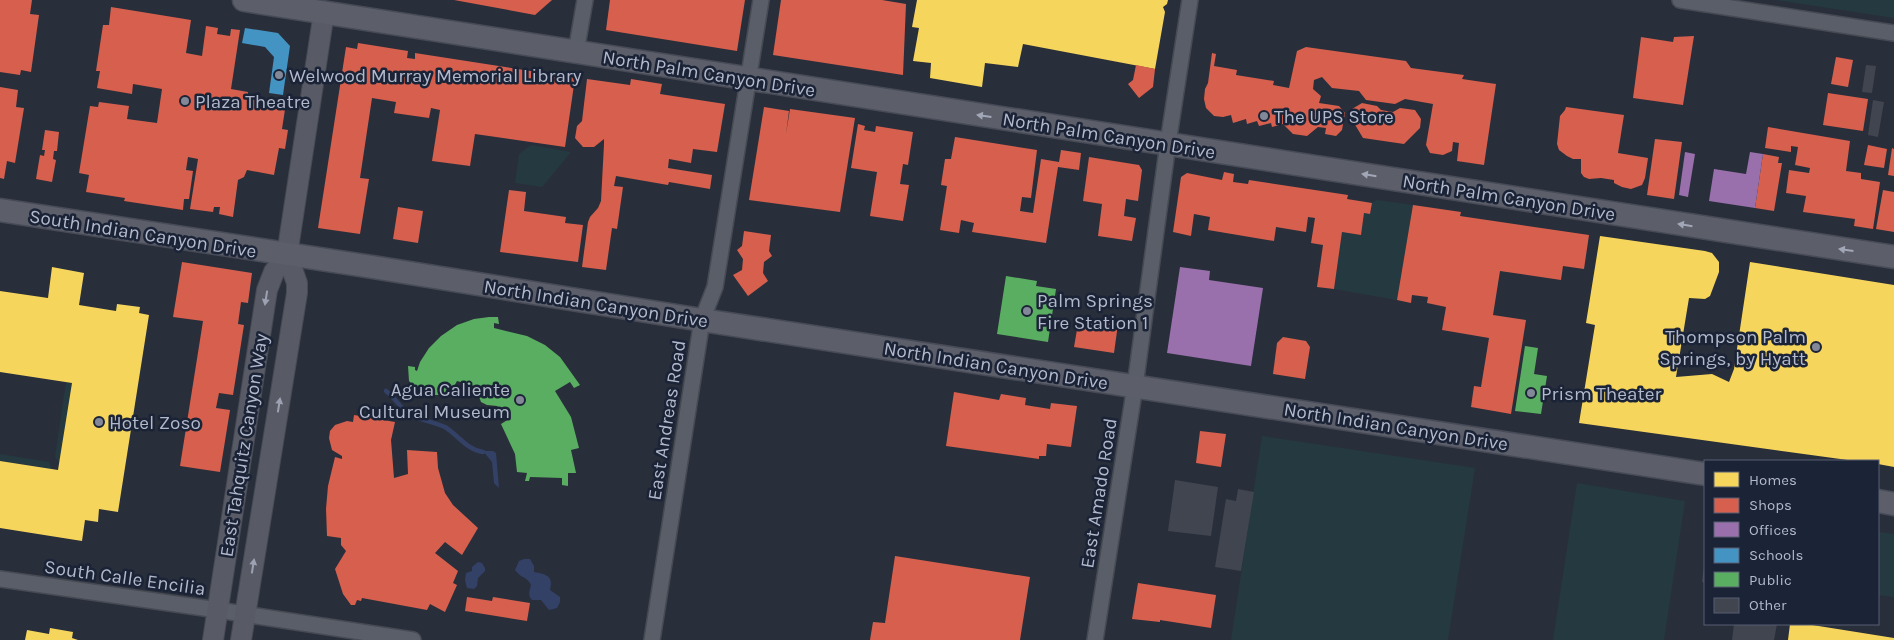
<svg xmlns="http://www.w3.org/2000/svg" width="1894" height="640" font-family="Karla,sans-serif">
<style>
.green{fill:#253941}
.water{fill:#334166}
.homes{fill:#f6d55c}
.shops{fill:#d6604d}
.offices{fill:#9970ab}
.schools{fill:#4393c3}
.public{fill:#5aae61}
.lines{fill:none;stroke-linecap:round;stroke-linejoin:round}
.stream{stroke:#334166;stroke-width:4.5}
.building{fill:#414550}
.street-casing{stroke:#464a53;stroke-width:18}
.secondary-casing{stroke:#464a53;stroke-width:22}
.primary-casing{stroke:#474b57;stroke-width:25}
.street{stroke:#5a5e68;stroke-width:15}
.secondary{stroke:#585b66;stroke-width:20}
.primary{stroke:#5c5f6a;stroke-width:22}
.oneway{fill:#a2a7b8}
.oneway2{fill:#9ca2b2}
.poi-dot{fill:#838899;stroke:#1b2336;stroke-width:2}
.labels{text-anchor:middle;stroke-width:5;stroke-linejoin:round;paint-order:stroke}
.street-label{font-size:19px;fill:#b3b9cc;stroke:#1b2336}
.poi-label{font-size:19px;fill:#b3b9cc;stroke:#1b2336;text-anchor:start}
</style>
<rect width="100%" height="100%" fill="#292e3b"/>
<!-- green -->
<g class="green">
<polygon points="1777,0 1894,0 1894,18"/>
<polygon points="531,145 571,152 542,187 515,183 519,154"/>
<polygon points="1377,200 1413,205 1397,300 1334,289 1342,232 1361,235 1364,213 1370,214 1372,203"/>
<polygon points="66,382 72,383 60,463 55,457"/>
<polygon points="1262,436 1475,468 1448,640 1231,640"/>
<polygon points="0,454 49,462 52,469 0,461"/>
<polygon points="1577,483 1685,501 1664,640 1553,640"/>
<polygon points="1878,532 1894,534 1894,597 1878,595"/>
</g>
<!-- water -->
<g class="water">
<polygon points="483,451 493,451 496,453 499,488 494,483 492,462"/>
<path d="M524 559H530L534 566V572C546 574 554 576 550 590L560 597V602L557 608 549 610 541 600H532C527 594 530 591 531 585 528 577 520 578 515 570L519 561Z"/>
<polygon points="478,562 482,563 485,568 485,571 478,578 477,586 474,589 467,588 465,580 466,573 472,571 472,567"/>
</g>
<!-- homes -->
<g class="homes">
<polygon points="917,0 1168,0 1167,4 1163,7 1165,12 1155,69 1023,44 1018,67 985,63 982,87 930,78 931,63 913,61 919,28 912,27"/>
<polygon points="1600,236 1705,251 1712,253 1719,262 1719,272 1710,296 1705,299 1689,298 1676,377 1712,374 1729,382 1734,369 1750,262 1894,285 1894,467 1878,464 1878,461 1855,461 1579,423 1595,325 1586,323"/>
<polygon points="52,267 84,273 79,305 116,311 117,304 140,307 139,313 149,315 118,512 99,509 98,522 85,520 82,541 0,528 0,461 58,470 72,383 0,372 0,291 48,298"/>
<polygon points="1790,624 1806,624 1894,638 1894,640 1788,640"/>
<polygon points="50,628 73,632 72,638 78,640 25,640 27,630 49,634"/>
</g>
<!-- shops -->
<g class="shops">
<polygon points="0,0 32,0 30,14 39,15 31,72 21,70 20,75 0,72"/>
<polygon points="454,0 552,0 535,15"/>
<polygon points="610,0 745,0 737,51 606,30"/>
<polygon points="781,0 882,0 906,4 903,75 773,55"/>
<polygon points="111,7 191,20 186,53 202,56 206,26 218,28 217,34 230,36 231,29 240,30 231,89 248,92 248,96 286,103 282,129 288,130 285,149 279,148 274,175 247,170 244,177 238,180 233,217 219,214 220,207 214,207 213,212 190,209 198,159 188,157 186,170 193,171 189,199 184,199 183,210 124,201 125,198 86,192 89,175 79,173 90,106 98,107 99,102 129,106 127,119 157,123 162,89 133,84 132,94 97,88 100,71 96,71 103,25 109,25"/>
<polygon points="1694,36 1683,105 1633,98 1641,37 1673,42 1674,37"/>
<polygon points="358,43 408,51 407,58 415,59 415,53 575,78 565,147 475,134 470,166 432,161 440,110 431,108 429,118 394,113 396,102 372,98 360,178 369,179 360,234 318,228 346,47 357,49"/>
<polygon points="1306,47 1406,61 1411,68 1464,75 1462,79 1496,84 1484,165 1457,161 1459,143 1453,142 1452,151 1443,155 1430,153 1426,145 1433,104 1405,99 1395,104 1366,100 1359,91 1332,88 1322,77 1314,80 1313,89 1321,96 1319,103 1339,106 1345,113 1342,130 1336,136 1325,134 1326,128 1318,127 1307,136 1293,134 1283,124 1272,127 1271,123 1259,126 1257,121 1247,124 1246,119 1233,123 1231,115 1223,117 1214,116 1206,108 1204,99 1205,89 1208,83 1212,53 1216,54 1214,66 1237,70 1236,75 1274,81 1273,85 1289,88 1297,51"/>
<polygon points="1836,57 1853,60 1848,87 1831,84"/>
<polygon points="1136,65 1155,69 1153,87 1139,98 1128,84 1133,80"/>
<polygon points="587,79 630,85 631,79 662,84 660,94 725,104 717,152 693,149 691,163 669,159 668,168 712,175 710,189 669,182 668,185 616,176 614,186 623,187 617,229 612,228 606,270 582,267 588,222 590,217 598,208 601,201 604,144 604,139 594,147 583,147 575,138 577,126 582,121"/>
<polygon points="0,87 18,90 16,107 24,108 15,163 7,161 4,179 0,178"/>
<polygon points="1828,93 1868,99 1863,131 1823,125"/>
<polygon points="1362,103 1377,106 1381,110 1393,112 1400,108 1415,110 1421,119 1420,128 1404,144 1363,138 1351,118 1352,109"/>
<polygon points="764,107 789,111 786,134 790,109 855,118 840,212 749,200"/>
<polygon points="1566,107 1624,115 1618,153 1648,158 1645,178 1642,185 1631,189 1622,187 1614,183 1614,180 1601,178 1589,179 1584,177 1581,173 1581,159 1573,159 1567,156 1559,150 1557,144 1560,116 1565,110"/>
<polygon points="858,124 865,126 864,130 875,132 876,126 913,132 908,165 903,164 900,184 909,185 903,221 870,216 877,172 851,168"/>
<polygon points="1768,127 1850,141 1846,171 1861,173 1861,179 1880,182 1873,229 1854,226 1855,219 1803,212 1806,196 1786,193 1789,170 1809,173 1810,168 1795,165 1798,147 1791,146 1791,152 1765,148"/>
<polygon points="45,130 59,132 57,151 54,151 53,159 56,160 52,182 36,179 40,155 44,156 45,150 42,150"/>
<polygon points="955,137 1037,150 1031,198 1022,197 1020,211 1033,213 1041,159 1059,162 1061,150 1081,153 1079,170 1058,167 1046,243 972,232 974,223 961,220 959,233 940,230 947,186 941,185 945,159 951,159"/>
<polygon points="1655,139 1682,142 1674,199 1647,195"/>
<polygon points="1868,145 1887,149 1884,168 1864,165"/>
<polygon points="1892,148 1894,149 1894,176 1888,175"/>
<polygon points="1763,154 1779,157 1778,163 1782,163 1774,211 1755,208"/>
<polygon points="1089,157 1139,165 1142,170 1138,201 1126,199 1124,216 1136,218 1132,241 1098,236 1102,204 1083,201"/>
<polygon points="1224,172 1234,174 1233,182 1248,184 1249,180 1348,195 1347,199 1372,203 1370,214 1364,213 1361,235 1342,232 1334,289 1317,287 1323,245 1311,243 1315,218 1308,217 1306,232 1276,227 1274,241 1208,230 1210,217 1194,214 1191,236 1173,232 1181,177 1187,173 1222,180"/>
<polygon points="509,190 526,192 524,211 566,217 565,223 583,225 578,262 500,252"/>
<polygon points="1883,190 1894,192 1894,232 1876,229"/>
<polygon points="1413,205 1461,212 1460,216 1589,235 1584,269 1563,266 1561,280 1500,271 1493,315 1526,320 1511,414 1471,407 1474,386 1481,387 1489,338 1442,330 1446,307 1427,303 1428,297 1412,295 1411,303 1397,300"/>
<polygon points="398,207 423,211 418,243 393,239"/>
<polygon points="744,231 771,235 769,251 772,256 764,262 763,273 768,281 748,296 733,275 742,270 743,259 737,250 742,246"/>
<polygon points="182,262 252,273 248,303 241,302 238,324 244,325 233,395 219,393 216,408 230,410 220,472 180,466 203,321 173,317"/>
<polygon points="1079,318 1118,324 1114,353 1074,347"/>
<polygon points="1283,337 1306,341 1310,347 1305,379 1273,374 1277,343"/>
<polygon points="954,392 999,400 1001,394 1026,398 1025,405 1050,409 1051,403 1077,406 1071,447 1047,444 1046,456 1039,456 1039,459 946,446"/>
<polygon points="354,415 395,422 391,440 394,478 408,474 407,450 437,452 438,468 445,493 453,505 478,528 462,555 445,542 435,553 458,571 453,583 457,585 445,612 430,604 427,610 362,598 361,601 357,600 355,605 351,605 343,594 335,569 346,551 341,545 341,538 327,536 326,509 328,486 335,457 342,459 342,456 332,450 329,438 330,431 335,425 347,421 353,422"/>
<polygon points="1200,431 1226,434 1221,467 1196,463"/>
<polygon points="895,556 1030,577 1020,640 870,640 873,622 885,623"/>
<polygon points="1138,583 1216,595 1211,628 1160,620 1160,622 1132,619"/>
<polygon points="467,597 492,601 493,597 530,603 527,621 465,611"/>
</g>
<!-- offices -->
<g class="offices">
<polygon points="1685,152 1695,154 1688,197 1679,195"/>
<polygon points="1750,152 1763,154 1755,208 1709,201 1714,169 1746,174"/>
<polygon points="1180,267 1210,271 1209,280 1263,288 1251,366 1167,353"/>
</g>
<!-- schools -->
<polygon class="schools" points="245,28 278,33 290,46 283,95 269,93 274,57 265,47 242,43"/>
<!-- public -->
<g class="public">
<polygon points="1006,276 1037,281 1036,286 1056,289 1048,342 997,334"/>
<polygon points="489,317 498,317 499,324 494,323 494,328 527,336 545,345 560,357 580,385 574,388 570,382 555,391 571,417 579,448 571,450 576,473 568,473 568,486 562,485 562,478 530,477 529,481 525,481 527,473 517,472 515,454 501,424 509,419 497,406 487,405 481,402 475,386 457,381 451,392 444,395 427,395 419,391 409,381 408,366 415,367 415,370 417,371 420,362 429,348 441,336 457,325 474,319"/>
<polygon points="1525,346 1538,348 1534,374 1547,376 1541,414 1515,411"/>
</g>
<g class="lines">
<!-- stream -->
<path class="stream" d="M386 391C395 398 400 407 408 414 411 417 437 423 445 427 458 435 467 450 483 452"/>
</g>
<!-- building -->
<g class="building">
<polygon points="1866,65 1876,66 1872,93 1862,92"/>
<polygon points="1873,100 1884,102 1878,137 1868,135"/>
<polygon points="1175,480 1218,487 1211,536 1168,531"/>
<polygon points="1238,489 1254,492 1241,571 1215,567 1226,499 1236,501"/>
<polygon points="1704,566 1705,566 1705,583 1702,582"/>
<polygon points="1734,624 1777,624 1774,640 1732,640"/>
</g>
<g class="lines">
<!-- street casing -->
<g class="street-casing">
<g id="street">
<polyline points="1680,0 1894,33"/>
<polyline points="576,52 585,0"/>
<polyline points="0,579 218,610 413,640"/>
<polyline points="652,640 702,320 715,287 761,0"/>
<polyline points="1095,640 1135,386 1168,143 1190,0"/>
</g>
</g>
<!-- secondary casing -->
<g class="secondary-casing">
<g id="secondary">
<polyline points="213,640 267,290 274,272 287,255 324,12"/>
<polyline points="241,640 297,293 297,283 287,255"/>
</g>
</g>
<!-- primary casing -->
<g class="primary-casing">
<g id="primary">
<polyline points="244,0 1894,257"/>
<polyline points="0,210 366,266 702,320 1705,474"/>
<polyline points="1878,501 1894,504"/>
</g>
</g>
<!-- street -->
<use href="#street" class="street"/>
<!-- secondary -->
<use href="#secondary" class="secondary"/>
<!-- primary -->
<use href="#primary" class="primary"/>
</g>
<!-- one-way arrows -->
<defs><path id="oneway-solid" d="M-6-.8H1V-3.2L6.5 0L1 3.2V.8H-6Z" transform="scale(1.25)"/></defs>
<g class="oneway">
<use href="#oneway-solid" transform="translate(984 116) rotate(-172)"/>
<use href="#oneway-solid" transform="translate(1369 175) rotate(-171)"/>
<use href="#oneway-solid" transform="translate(1685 225) rotate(-171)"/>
<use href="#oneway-solid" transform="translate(1846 250) rotate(-172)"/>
</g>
<g class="oneway2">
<use href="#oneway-solid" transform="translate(266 298) rotate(99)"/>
<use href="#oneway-solid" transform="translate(279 405) rotate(-81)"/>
<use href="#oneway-solid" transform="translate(253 566) rotate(-81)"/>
</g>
<!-- markers -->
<g class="poi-dot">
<circle cx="279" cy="75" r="5"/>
<circle cx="185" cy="101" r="5"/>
<circle cx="1264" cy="116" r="5"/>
<circle cx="1027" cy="311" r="5"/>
<circle cx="1816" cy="347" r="5"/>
<circle cx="1531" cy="393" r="5"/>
<circle cx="520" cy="400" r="5"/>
<circle cx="99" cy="422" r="5"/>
</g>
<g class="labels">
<!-- street labels -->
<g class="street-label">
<text transform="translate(709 73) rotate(9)" y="7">North Palm Canyon Drive</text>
<text transform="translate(1109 135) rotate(9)" y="7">North Palm Canyon Drive</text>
<text transform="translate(1509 197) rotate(9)" y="7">North Palm Canyon Drive</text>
<text transform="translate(143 233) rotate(9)" y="7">South Indian Canyon Drive</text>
<text transform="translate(596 303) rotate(9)" y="7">North Indian Canyon Drive</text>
<text transform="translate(996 365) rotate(9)" y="7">North Indian Canyon Drive</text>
<text transform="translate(666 420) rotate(-81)" y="7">East Andreas Road</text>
<text transform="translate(1396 426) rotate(9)" y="7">North Indian Canyon Drive</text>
<text transform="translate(243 445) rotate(-81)" y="7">East Tahquitz Canyon Way</text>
<text transform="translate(1098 493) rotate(-81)" y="7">East Amado Road</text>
<text transform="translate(125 577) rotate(8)" y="7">South Calle Encilia</text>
</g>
<!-- poi labels -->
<g class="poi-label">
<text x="289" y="82">Welwood Murray Memorial Library</text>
<text x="195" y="108">Plaza Theatre</text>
<text x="1274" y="123">The UPS Store</text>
<text x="1037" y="307">Palm Springs<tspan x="1037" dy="22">Fire Station 1</tspan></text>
<text x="1806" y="343" text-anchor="end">Thompson Palm<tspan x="1806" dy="22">Springs, by Hyatt</tspan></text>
<text x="510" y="396" text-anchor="end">Agua Caliente<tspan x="510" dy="22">Cultural Museum</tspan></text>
<text x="1541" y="400">Prism Theater</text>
<text x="109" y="429">Hotel Zoso</text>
</g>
</g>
<!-- legend -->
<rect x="1704" y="460" width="175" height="165" fill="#1b2336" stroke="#585f72"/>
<rect x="1714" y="472" width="25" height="15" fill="#f6d55c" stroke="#585f72"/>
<text x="1749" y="485" font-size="15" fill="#b3b9cc">Homes</text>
<rect x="1714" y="498" width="25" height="15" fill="#d6604d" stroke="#585f72"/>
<text x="1749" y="510" font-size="15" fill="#b3b9cc">Shops</text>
<rect x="1714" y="522" width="25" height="15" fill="#9970ab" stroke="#585f72"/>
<text x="1749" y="535" font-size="15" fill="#b3b9cc">Offices</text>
<rect x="1714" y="548" width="25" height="15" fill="#4393c3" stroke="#585f72"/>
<text x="1749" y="560" font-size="15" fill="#b3b9cc">Schools</text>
<rect x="1714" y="572" width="25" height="15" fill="#5aae61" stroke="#585f72"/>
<text x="1749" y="585" font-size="15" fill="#b3b9cc">Public</text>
<rect x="1714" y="598" width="25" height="15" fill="#414550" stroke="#585f72"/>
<text x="1749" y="610" font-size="15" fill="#b3b9cc">Other</text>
</svg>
